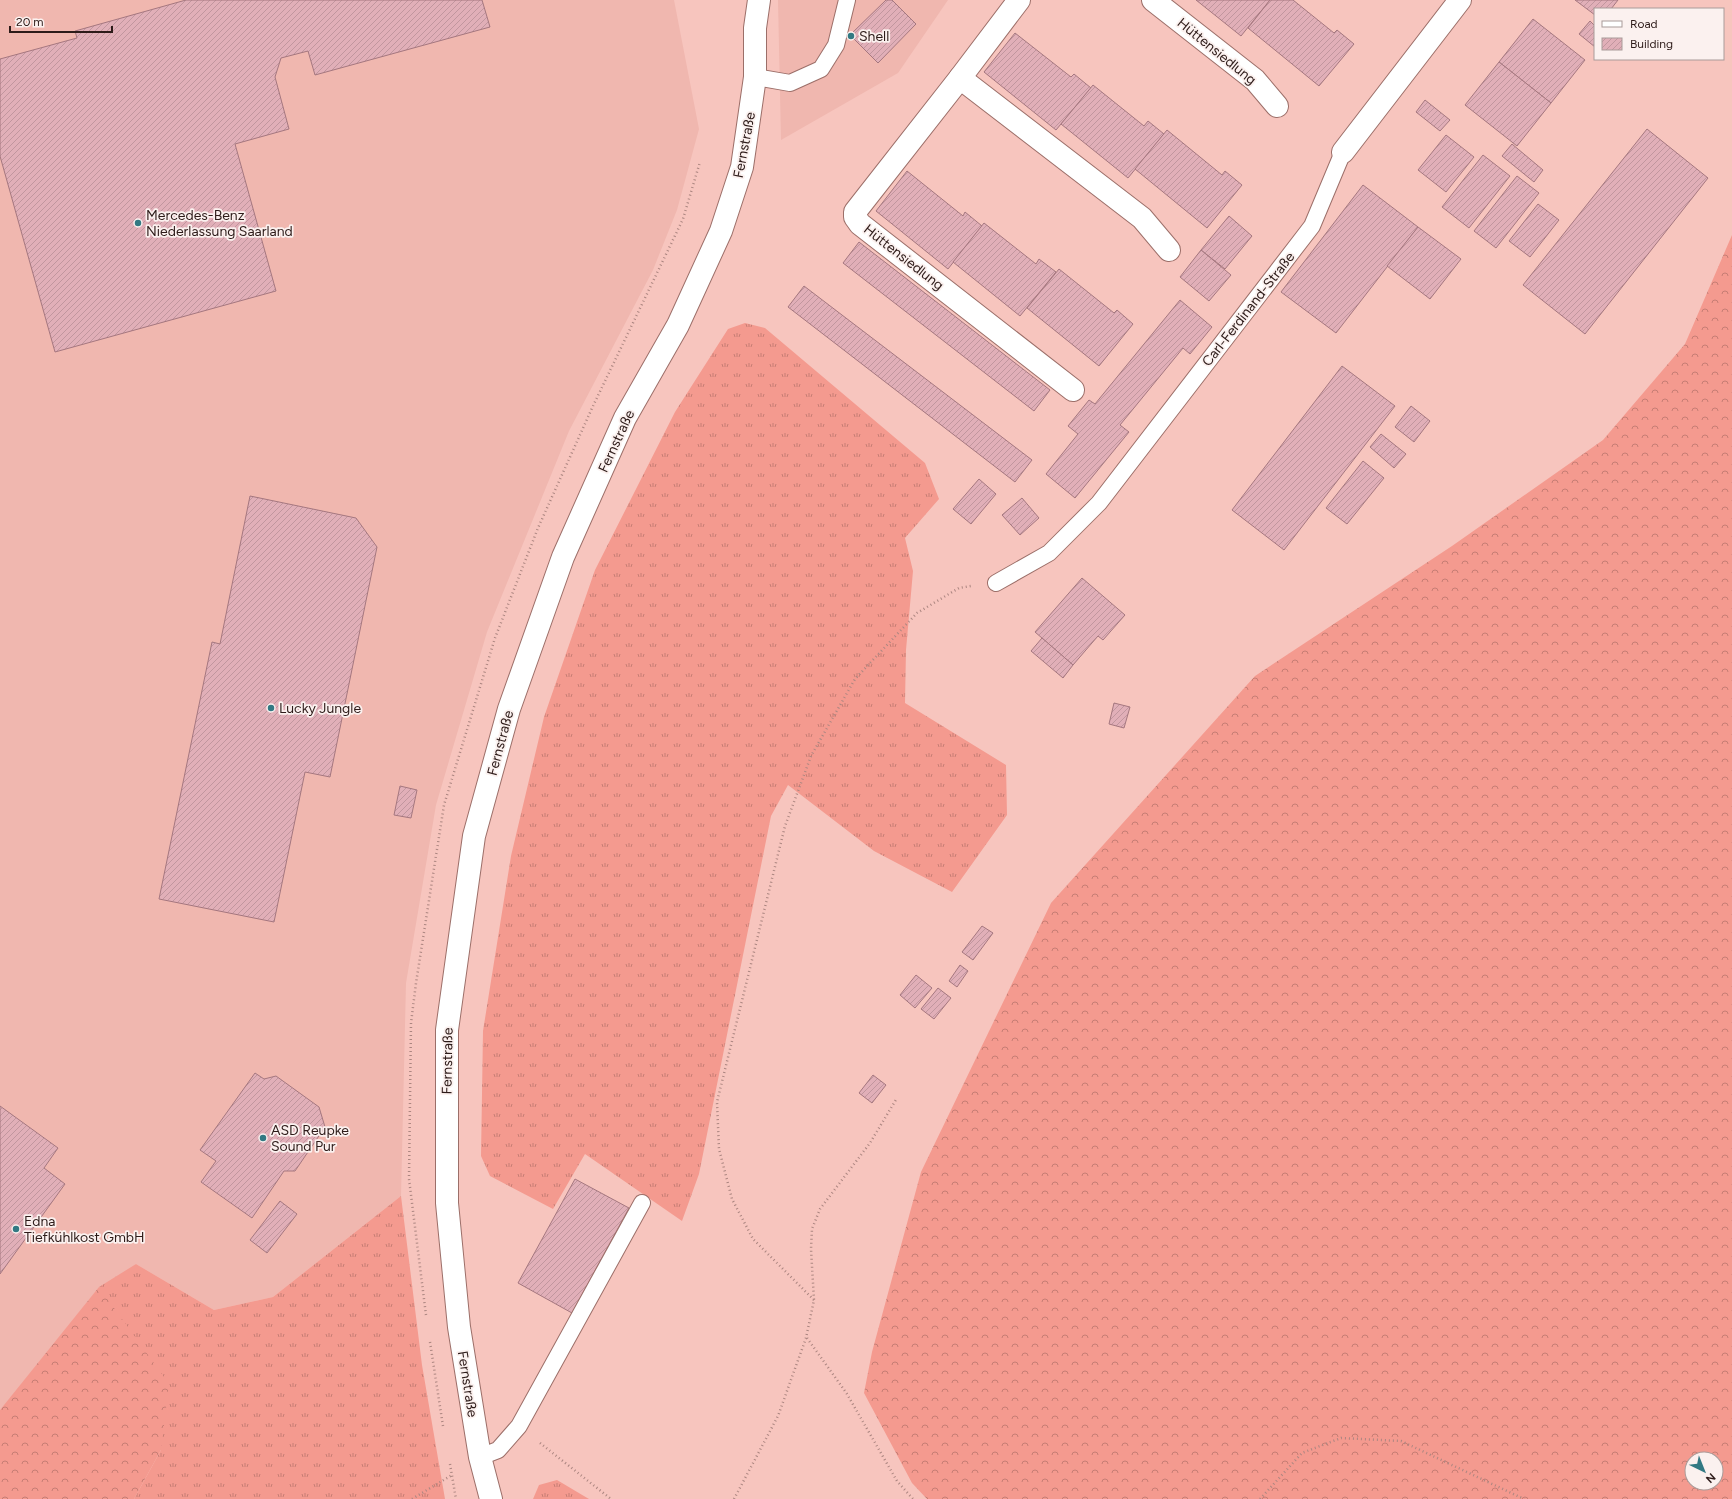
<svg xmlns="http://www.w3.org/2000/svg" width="1732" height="1499" font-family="Figtree,sans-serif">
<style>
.built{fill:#f0b7af}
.grass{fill:url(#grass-tufts)}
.forest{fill:url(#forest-crowns);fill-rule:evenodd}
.building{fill:url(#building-hatch);stroke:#a5777f}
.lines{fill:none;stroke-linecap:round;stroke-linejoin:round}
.lane-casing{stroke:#9c6f69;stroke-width:18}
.street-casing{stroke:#9c6f69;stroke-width:24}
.secondary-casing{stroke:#9c6f69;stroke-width:24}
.path{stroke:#ac8681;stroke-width:2.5;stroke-dasharray:1 3;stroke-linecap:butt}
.lane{stroke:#fff;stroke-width:16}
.street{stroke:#fff;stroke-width:22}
.secondary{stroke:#fff;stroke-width:22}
.poi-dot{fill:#327983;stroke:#fbf1ef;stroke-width:1.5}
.labels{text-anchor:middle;stroke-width:3.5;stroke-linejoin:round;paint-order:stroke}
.poi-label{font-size:14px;fill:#2d1b19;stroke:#fbf1ef;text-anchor:start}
.street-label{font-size:14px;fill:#2d1b19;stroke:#fbf1ef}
</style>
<defs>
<pattern id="grass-tufts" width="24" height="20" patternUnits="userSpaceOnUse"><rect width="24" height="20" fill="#f49a8f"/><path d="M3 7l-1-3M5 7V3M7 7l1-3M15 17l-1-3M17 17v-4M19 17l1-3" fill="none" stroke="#c67d74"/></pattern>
<pattern id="forest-crowns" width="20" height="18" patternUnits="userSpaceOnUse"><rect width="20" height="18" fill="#f49a8f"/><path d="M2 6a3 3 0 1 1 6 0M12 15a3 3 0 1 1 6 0" fill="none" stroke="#c67d74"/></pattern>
<pattern id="building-hatch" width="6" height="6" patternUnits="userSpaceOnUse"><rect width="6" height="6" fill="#e1afb8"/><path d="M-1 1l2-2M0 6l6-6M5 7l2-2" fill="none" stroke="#c1969e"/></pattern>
</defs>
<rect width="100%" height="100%" fill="#f7c5be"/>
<!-- built -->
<g class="built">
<polygon points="0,0 674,0 699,129 677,210 653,270 569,431 487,632 436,805 406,983 401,1196 273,1297 214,1310 136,1264 0,1410"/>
<polygon points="778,0 948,0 898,73 781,140"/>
</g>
<!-- grass -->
<g class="grass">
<polygon points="745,323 765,328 925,463 939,499 905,538 913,571 906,650 905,703 1006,765 1007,815 952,892 874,851 788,785 771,816 699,1174 682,1221 585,1154 553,1209 490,1176 481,1156 483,1031 511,856 544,717 595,570 675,412 728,329"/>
<polygon points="401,1196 422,1365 445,1499 134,1499 161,1450 99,1287 136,1264 214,1310 273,1297"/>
<polygon points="557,1480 589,1499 533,1499 539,1485"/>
</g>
<!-- forest -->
<g class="forest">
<path d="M1732 235V1499H927L912 1483 864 1393 872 1352 921 1172 1051 903 1255 676 1452 546 1603 440 1685 344ZM1692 1459H1716V1483H1692Z"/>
<polygon points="99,1287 169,1384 161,1450 134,1499 0,1499 0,1410"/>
</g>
<!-- building -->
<g class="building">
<polygon points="186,0 482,0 490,27 315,75 308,51 281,58 275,77 289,129 235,144 276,291 55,352 0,156 0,59 77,38 75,31"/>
<polygon points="886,0 892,0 916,24 878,63 850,35"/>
<polygon points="1196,0 1270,0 1241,36"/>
<polygon points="1270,0 1293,0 1334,33 1337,30 1354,44 1319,86 1248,28"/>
<polygon points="1575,0 1618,0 1611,9 1595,9 1595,15"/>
<polygon points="1533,19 1585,60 1551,103 1499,62"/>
<polygon points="1590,21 1595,26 1595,47 1579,34"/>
<polygon points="1015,33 1071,77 1074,74 1091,88 1056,130 984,72"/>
<polygon points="1499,62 1551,103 1517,146 1465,105"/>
<polygon points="1093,85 1144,126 1148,121 1164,134 1128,178 1061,124"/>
<polygon points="1425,100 1450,120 1440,131 1416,112"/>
<polygon points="1647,129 1708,178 1585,334 1523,285"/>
<polygon points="1167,130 1222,175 1225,171 1242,185 1207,228 1135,169"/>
<polygon points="1446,135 1474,157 1446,192 1418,170"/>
<polygon points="1512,144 1543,170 1534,182 1502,156"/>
<polygon points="1483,155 1510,176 1469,228 1442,207"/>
<polygon points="907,171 963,216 965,212 982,226 948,269 876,211"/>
<polygon points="1517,176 1539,193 1496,248 1474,231"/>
<polygon points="1363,185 1418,227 1336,333 1281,292"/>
<polygon points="1538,204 1559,220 1530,257 1509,241"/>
<polygon points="1229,216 1252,236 1225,269 1201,250"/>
<polygon points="984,223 1036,264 1039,259 1056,272 1020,316 953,262"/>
<polygon points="1418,227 1461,259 1430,299 1387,266"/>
<polygon points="859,242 1050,390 1034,411 843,263"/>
<polygon points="1201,250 1231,275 1209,301 1180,277"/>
<polygon points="1059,269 1114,313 1117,310 1133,324 1099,366 1027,308"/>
<polygon points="804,286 1032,460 1015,482 788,307"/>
<polygon points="1180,300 1212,327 1190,354 1183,348 1120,425 1129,432 1075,498 1046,474 1078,434 1068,426 1089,400 1095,404"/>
<polygon points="1342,366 1395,406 1284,550 1232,510"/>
<polygon points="1411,406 1430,421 1414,442 1395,427"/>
<polygon points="1381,434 1406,454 1394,468 1370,447"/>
<polygon points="1363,461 1384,478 1347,524 1326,508"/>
<polygon points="979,479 996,494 971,524 953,509"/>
<polygon points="250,496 356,518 377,547 330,777 305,772 274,922 159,899 212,642 220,644"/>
<polygon points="1022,498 1039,518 1020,535 1002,515"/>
<polygon points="1082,578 1125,615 1103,640 1098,636 1073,665 1035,632"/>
<polygon points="1042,638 1073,665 1063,678 1031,651"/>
<polygon points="1114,703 1130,707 1124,728 1109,724"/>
<polygon points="400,786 417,790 411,818 394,815"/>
<polygon points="982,926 993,933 973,960 962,952"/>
<polygon points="960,965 968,971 957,987 949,981"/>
<polygon points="916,975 932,988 915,1008 900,995"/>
<polygon points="938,988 951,998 934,1019 921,1009"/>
<polygon points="255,1073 264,1079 276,1076 319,1107 325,1127 295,1171 284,1171 252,1218 201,1182 216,1161 200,1150"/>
<polygon points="873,1075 886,1085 872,1103 859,1093"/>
<polygon points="0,1106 58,1148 44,1168 65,1184 0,1274"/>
<polygon points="575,1179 629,1208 572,1313 518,1283"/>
<polygon points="280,1201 297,1214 267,1253 250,1240"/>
</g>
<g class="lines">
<!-- lane casing -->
<g class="lane-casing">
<g id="lane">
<polyline points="755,77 790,83 821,69 836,45 847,0"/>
<polyline points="996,583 1049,553 1099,503 1312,226 1343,152"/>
<polyline points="480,1457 498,1450 519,1426 642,1203"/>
</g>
</g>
<!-- street casing -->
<g class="street-casing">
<g id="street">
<polyline points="1019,0 960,78 855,212 855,217 860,224 1073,390"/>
<polyline points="1153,0 1255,80 1277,106"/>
<polyline points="960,78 1142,218 1169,250"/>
<polyline points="1343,152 1460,0"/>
</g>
</g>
<!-- secondary casing -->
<g class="secondary-casing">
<polyline id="secondary" points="491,1499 480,1457 459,1327 447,1203 447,1030 474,836 509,709 563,557 625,418 678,325 721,231 742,167 755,77 755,28 759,0"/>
</g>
<!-- path -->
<g class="path">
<polyline points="814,1300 753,1239 732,1199 719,1149 717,1102 785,826 811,756 855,679 917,613 959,588 971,586"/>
<polyline points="426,1315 409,1179 411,1023 416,983 444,805 495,638 538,528 593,406 683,219 700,162"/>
<polyline points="807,1338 847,1394 897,1481 913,1499"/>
<polyline points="430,1342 443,1426"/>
<polyline points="540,1443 611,1499"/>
<polyline points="450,1464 456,1499"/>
<polyline points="412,1499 452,1475"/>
<polyline points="734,1499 778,1416 806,1338 814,1300 811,1249 812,1229 820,1209 870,1143 897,1098"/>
<polyline points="1260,1499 1302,1453 1341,1438 1401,1441 1524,1499"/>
</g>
<!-- lane -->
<use href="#lane" class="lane"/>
<!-- street -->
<use href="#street" class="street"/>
<!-- secondary -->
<use href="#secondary" class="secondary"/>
</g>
<!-- markers -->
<g class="poi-dot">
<circle cx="851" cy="36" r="4"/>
<circle cx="138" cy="223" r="4"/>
<circle cx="271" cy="708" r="4"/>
<circle cx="263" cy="1138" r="4"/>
<circle cx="16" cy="1229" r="4"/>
</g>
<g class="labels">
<!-- poi labels -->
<g class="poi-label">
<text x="859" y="41">Shell</text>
<text x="146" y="220">Mercedes-Benz<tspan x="146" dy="16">Niederlassung Saarland</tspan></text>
<text x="279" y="713">Lucky Jungle</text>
<text x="271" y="1135">ASD Reupke<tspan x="271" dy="16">Sound Pur</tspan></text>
<text x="24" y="1226">Edna<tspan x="24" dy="16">Tiefkühlkost GmbH</tspan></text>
</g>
<!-- street labels -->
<g class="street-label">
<text transform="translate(1217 51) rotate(39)" y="5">Hüttensiedlung</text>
<text transform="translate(744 145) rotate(-79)" y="5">Fernstraße</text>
<text transform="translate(904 257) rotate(38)" y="5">Hüttensiedlung</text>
<text transform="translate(1248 309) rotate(-52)" y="5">Carl-Ferdinand-Straße</text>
<text transform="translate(616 441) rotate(-65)" y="5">Fernstraße</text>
<text transform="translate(500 743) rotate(-75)" y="5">Fernstraße</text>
<text transform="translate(447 1061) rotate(-89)" y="5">Fernstraße</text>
<text transform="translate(468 1384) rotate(81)" y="5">Fernstraße</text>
</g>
</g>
<!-- legend -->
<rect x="1594" y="8" width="130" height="52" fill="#fbf1ef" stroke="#a99b99"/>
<rect x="1602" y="21" width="20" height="6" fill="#ffffff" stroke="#a99b99"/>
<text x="1630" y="28" font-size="12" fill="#2d1b19">Road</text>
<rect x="1602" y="38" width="20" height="12" fill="url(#building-hatch)" stroke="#a99b99"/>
<text x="1630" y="48" font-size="12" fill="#2d1b19">Building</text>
<!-- north arrow -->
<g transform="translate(1704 1471) rotate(137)"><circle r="19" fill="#fbf1ef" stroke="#a99b99"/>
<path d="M0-3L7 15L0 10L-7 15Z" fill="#327983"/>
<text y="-6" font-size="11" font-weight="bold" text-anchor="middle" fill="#2d1b19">N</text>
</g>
<!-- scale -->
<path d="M10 26v6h102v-6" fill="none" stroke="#2d1b19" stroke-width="2"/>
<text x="16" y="26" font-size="12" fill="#2d1b19" stroke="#fbf1ef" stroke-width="3" paint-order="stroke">20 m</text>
</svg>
